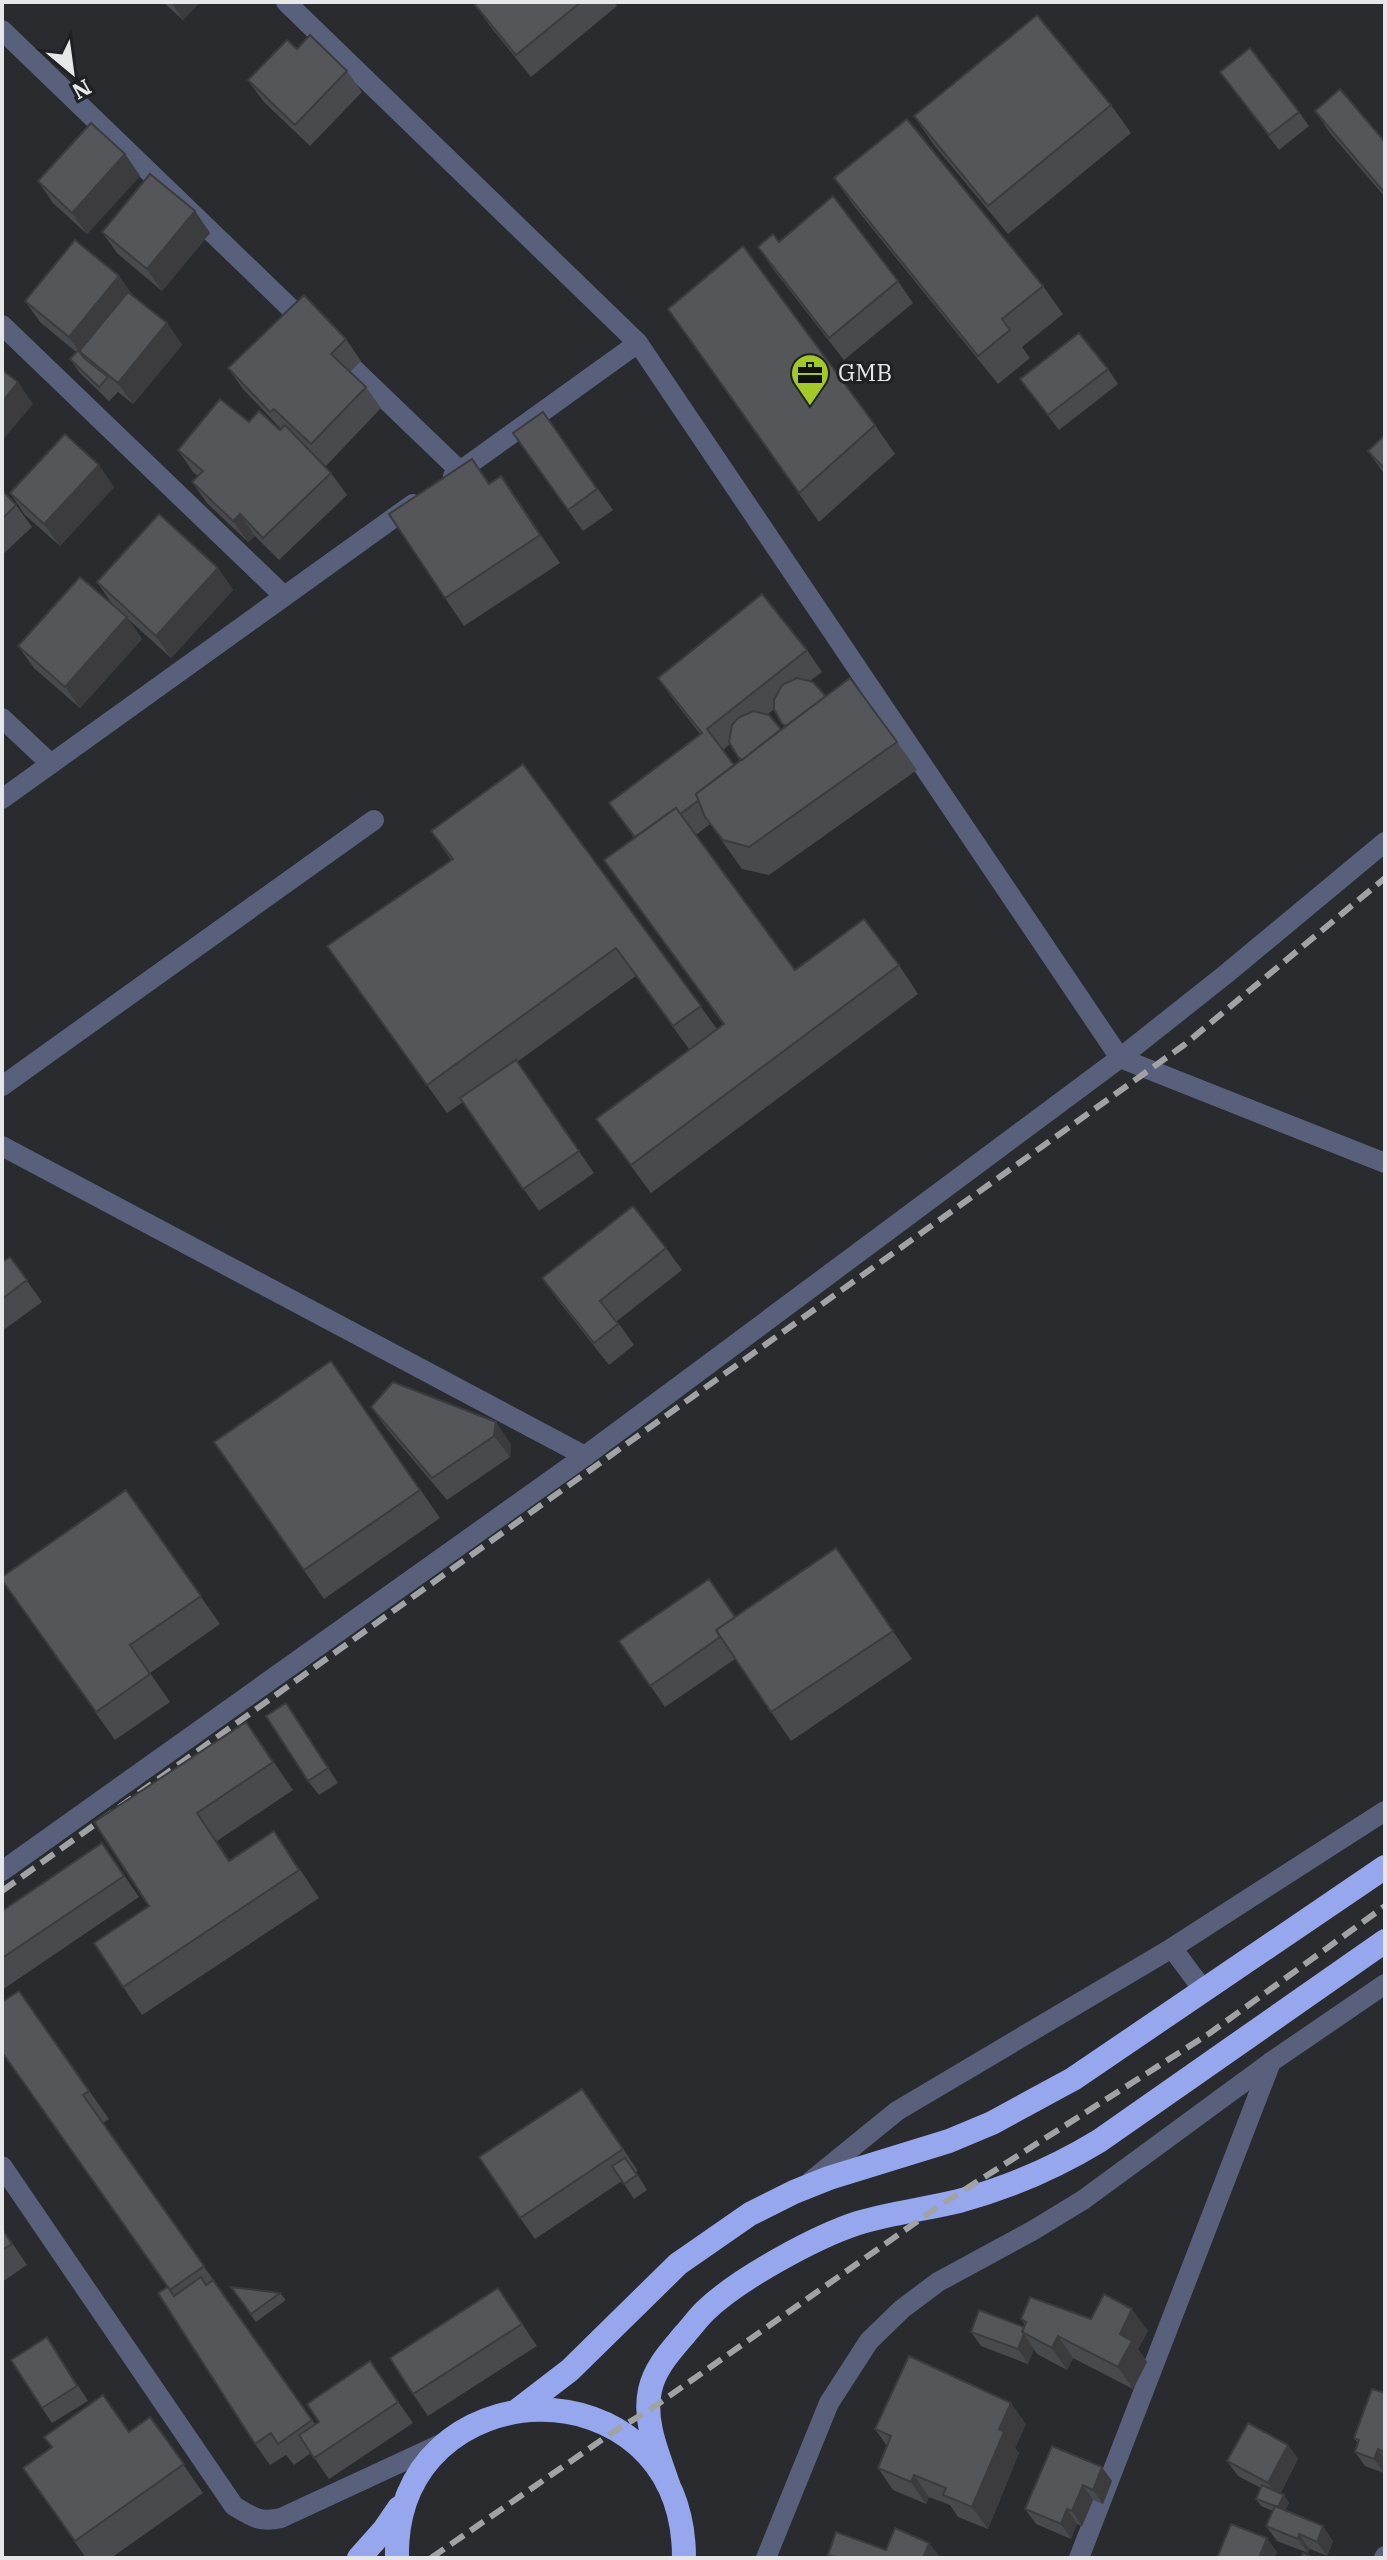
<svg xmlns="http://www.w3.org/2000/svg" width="1387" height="2560" font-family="'IBM Plex Serif',serif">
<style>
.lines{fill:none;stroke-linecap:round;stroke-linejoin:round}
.minor{stroke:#58607c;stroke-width:20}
.highway{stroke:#96a7ee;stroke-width:24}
.rail{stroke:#a1a2a5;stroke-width:6;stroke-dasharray:16 8;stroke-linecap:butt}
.wall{fill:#494a4d;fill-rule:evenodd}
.shaded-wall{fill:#3c3c3f}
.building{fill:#55565a;stroke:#3c3c3f;stroke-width:2}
.labels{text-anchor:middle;stroke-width:6;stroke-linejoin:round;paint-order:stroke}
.poi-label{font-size:24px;fill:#e6e7e9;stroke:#202124;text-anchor:start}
</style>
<rect width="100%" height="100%" fill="#2a2b2e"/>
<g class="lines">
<!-- minor -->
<g class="minor">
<polyline points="286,2 638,343 1120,1058 1385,1163"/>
<polyline points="2,30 310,327"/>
<polyline points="2,325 284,596"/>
<polyline points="333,349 460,471"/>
<polyline points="453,476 638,343"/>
<polyline points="2,718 51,764"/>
<polyline points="2,799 413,504"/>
<polyline points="2,1086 374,820"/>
<polyline points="2,1146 585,1456"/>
<polyline points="2,1871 585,1456 1120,1058 1226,974 1385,842"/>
<polyline points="1172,1948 1204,1991"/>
<path d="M2 2166 234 2506C252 2517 260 2523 281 2518L445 2442"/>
<polyline points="811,2181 897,2111 1172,1948 1385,1811"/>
<polyline points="766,2558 829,2403 869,2341 902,2309 938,2282 1032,2231 1083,2200 1271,2062 1385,1984"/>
<polyline points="1079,2558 1271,2062"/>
<polyline points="1384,2558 1385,2556"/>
</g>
<!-- highway -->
<g class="highway">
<polyline points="518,2410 570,2370 678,2264 750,2214 794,2192 829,2178 949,2141 992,2123 1073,2079 1385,1867"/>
<path d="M668 2484C658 2454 643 2422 650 2390 655 2367 671 2351 685 2334 692 2326 698 2318 705 2311 738 2279 815 2237 858 2223 891 2213 926 2209 959 2201 1008 2188 1056 2167 1099 2141L1385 1941"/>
<polyline points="359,2558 384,2530 399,2508"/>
<path d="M397 2558C393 2365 684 2356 684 2558"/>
</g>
<!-- rail -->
<g class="rail">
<polyline points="2,1891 1184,1045 1385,878"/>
<polyline points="431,2558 616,2430 648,2411 939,2206 1210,2033 1385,1906"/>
</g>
</g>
<!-- wall -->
<g class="wall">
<polygon points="163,2 200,2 183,20"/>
<polygon points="478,2 614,2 617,6 531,77 490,26 475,5"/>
<polygon points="297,49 347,71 362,92 310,146 263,101 248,80"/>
<polygon points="1220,72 1299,112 1309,126 1279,150"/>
<polygon points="1111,105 1131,133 1008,234 934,145 914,116"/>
<polygon points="1315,111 1385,142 1385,197 1330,133"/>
<polygon points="125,154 140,176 87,234 53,203 38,181"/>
<polygon points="834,178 1043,286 1063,314 1022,347 1030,358 998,384 854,206"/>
<polygon points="195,211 210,233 162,291 117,253 102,232"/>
<polygon points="779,242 898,281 913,303 844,360 773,269 758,247"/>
<polygon points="119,276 133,296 167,323 182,345 133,404 118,392 109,401 80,373 70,359 76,352 40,322 25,301"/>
<polygon points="668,309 875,425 895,454 819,522"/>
<polygon points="346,339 361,361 350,372 366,387 381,408 326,466 300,441 331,473 347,495 279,560 255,536 248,542 207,503 192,482 198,476 193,472 178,450 249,422 280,430 281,429 243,389 228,368"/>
<polygon points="1108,369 1118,384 1059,430 1020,379"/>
<polygon points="543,412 613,510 583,531 513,433"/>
<polygon points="1385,435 1385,475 1368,451"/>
<polygon points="501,476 560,563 464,626 445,598 490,484"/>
<polygon points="114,487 60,546 25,515 10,493"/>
<polygon points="2,490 16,505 32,527 2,555"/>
<polygon points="218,568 233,590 171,658 127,618 142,639 80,708 34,668 18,646 112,604 97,582"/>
<path d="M807 650 822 672 810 681 825 696 897 742 917 770 769 875 742 869 710 824 696 835 795 970 899 965 918 994 651 1193 596 1119 689 1049 636 976 517 1062 594 1173 539 1211 463 1102 447 1113 327 946 451 860 431 831 523 764 717 1029 723 1024 604 860 634 838 609 803 700 734 673 699 658 678ZM774 709 784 727 781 730 767 715ZM730 744 740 761 734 765 723 750Z"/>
<polygon points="666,1248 682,1270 617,1321 634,1345 609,1365 557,1299 542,1278"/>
<polygon points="10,1257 42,1302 2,1331 2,1262"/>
<polygon points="331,1361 440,1518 324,1599 214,1442"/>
<polygon points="393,1382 511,1444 510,1457 447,1500 387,1429 371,1407"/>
<polygon points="126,1490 220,1624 150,1673 170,1702 115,1740 2,1580"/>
<polygon points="836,1548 912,1659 791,1741 735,1659 665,1707 619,1641 735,1617"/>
<polygon points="286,1703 338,1783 319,1795 308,1781"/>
<polygon points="246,1722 293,1790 217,1841 229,1860 293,1859 319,1898 142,2015 123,1987 149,1906 94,1822"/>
<polygon points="102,1843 139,1897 2,1990 2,1911"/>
<polygon points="19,1991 109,2119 103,2123 315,2424 319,2422 370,2361 413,2423 329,2479 311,2453 294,2465 286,2455 270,2465 255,2444 168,2287"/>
<polygon points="597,2110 638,2171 636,2172 647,2190 634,2199 622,2181 535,2239 520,2218"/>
<polygon points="2,2228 27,2265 2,2282"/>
<polygon points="231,2287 280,2293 286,2300 256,2322"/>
<polygon points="498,2288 537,2346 428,2416 413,2394"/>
<polygon points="1021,2319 1091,2319 1148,2331 1138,2349 1147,2362 1133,2389 1073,2358 1067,2370 1037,2354 1034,2349 1028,2364 981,2346 971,2332 1024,2327 1025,2325"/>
<polygon points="47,2337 88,2401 52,2423 42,2408"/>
<polygon points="1385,2393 1385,2472 1384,2473 1365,2466 1355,2452 1358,2443 1354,2438"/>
<polygon points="150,2417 203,2493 111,2558 86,2558 23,2468 52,2447 129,2432"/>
<polygon points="1026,2424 1015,2448 1019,2453 988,2529 958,2517 950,2505 929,2497 926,2504 893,2490 878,2468 887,2446 875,2429"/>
<polygon points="1288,2445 1298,2459 1280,2494 1284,2495 1289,2503 1285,2510 1333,2541 1327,2556 1310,2549 1308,2553 1277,2541 1266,2526 1273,2511 1261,2506 1256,2499 1261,2488 1238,2476 1227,2461"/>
<polygon points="1052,2446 1112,2481 1103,2504 1093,2500 1082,2526 1077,2524 1071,2539 1036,2524 1025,2509"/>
</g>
<!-- shaded-wall -->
<g class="shaded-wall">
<polygon points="171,2 200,2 183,20"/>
<polygon points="125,154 140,176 87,234 72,213"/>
<polygon points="195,211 210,233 162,291 147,269"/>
<polygon points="119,276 134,297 79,351 84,358 69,337"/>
<polygon points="167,323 182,345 133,404 118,383"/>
<polygon points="18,382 33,404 2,441 2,402"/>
<polygon points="99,465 114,487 60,546 44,524"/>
<polygon points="501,476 521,504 560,563 540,535"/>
<polygon points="240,514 255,536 248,542 233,521"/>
<polygon points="218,568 233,590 171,658 156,636"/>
<polygon points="127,617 142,639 80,708 65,687"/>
<polygon points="496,1422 511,1444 510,1457 494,1436"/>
<polygon points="246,1722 266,1750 293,1790 273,1762"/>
<polygon points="1132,2309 1148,2331 1138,2349 1147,2362 1133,2389 1118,2367 1120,2334"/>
<polygon points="1024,2334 1034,2349 1028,2364 1018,2349"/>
<polygon points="1058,2336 1073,2358 1067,2370 1052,2348"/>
<polygon points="1011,2403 1026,2424 1015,2448 1019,2453 988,2529 972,2507 999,2429"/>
<polygon points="1288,2445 1298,2459 1278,2497 1268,2483"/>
<polygon points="1378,2449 1385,2459 1384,2473 1374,2459"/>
<polygon points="1102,2467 1112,2481 1103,2504 1093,2490"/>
<polygon points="914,2475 929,2497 926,2504 911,2482"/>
<polygon points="1083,2485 1093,2500 1082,2526 1072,2511"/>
<polygon points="1284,2495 1289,2503 1283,2515 1278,2508"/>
<polygon points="1067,2509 1077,2524 1071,2539 1061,2524"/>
<polygon points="1323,2526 1333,2541 1327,2556 1317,2542"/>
<polygon points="1299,2534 1310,2549 1308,2553 1298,2539"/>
<polygon points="1267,2538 1277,2552 1275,2558 1259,2558"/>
<polygon points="929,2543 940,2557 939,2558 923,2558"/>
</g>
<!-- building -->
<g class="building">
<polygon points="478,2 581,2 516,55 475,5"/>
<polygon points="1037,15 1111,105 988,206 914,116"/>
<polygon points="310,35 347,71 295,125 248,80 287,40 297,49"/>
<polygon points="1250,48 1299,112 1269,135 1220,72"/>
<polygon points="1340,89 1385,142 1385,193 1315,111"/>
<polygon points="907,119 1043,286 1002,319 1010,330 978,356 834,178"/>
<polygon points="91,123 125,154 72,213 38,181"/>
<polygon points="150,174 195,211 147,269 102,232"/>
<polygon points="833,196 898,281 829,338 758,247 773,234 779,242"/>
<polygon points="75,240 119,276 69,337 25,301"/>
<polygon points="743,246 875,425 799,493 668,309"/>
<polygon points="128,292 167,323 118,383 79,351"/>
<polygon points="304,295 346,339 331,354 366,387 311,444 274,409 270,412 228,368"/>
<polygon points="1079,333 1108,369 1048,415 1020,379"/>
<polygon points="92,336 79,351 84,358 108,377 99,387 70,359"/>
<polygon points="2,370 18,382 2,402"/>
<polygon points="220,399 249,422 259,411 280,430 285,425 331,473 263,538 240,514 233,521 192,482 203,471 178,450"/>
<polygon points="543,412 597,489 568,510 513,433"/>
<polygon points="65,434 99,465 44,524 10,493"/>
<polygon points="1385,435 1385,469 1368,451"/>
<polygon points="472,459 489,484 501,476 540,535 445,598 389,514"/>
<polygon points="2,490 16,505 2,519"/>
<polygon points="159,514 218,568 156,636 97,582"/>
<polygon points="80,577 127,617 65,687 18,646"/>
<polygon points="762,594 807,650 707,729 734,765 696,794 699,800 680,814 676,808 635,837 609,803 702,733 658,678"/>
<polygon points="797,678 813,682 824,694 825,697 786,726 782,724 774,709 774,700 782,685"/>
<polygon points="850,678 897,742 749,847 723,840 705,817 696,794"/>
<polygon points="753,711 769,715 780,728 780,730 742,760 738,757 729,742 732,725 738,718"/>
<polygon points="523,764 701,1006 673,1026 616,948 427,1085 327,946 453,859 431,831"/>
<polygon points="676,808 795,970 864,919 899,965 631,1165 596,1119 724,1024 604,860"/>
<polygon points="516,1060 579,1151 523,1189 460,1098"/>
<polygon points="633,1206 666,1248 600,1301 618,1324 594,1343 542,1278"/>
<polygon points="10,1257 27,1280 2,1299 2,1262"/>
<polygon points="331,1361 420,1490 304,1570 214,1442"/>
<polygon points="393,1382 496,1422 494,1436 432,1478 371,1407"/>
<polygon points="126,1490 201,1596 130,1645 150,1674 96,1712 2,1580 2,1577"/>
<polygon points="836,1548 893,1631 771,1712 716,1630"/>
<polygon points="709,1579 735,1617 716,1630 720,1637 650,1686 619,1641"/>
<polygon points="286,1703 328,1768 308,1781 266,1716"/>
<polygon points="246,1722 273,1762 197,1813 229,1861 274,1831 299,1870 123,1987 94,1943 149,1906 94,1822"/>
<polygon points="102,1843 124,1876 2,1958 2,1911"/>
<polygon points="19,1991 89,2091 83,2095 204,2266 170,2290 2,2052 2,2002"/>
<polygon points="582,2089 623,2149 520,2218 479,2157"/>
<polygon points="625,2158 637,2175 624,2184 612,2166"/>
<polygon points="2,2229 12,2244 2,2250"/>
<polygon points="201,2277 206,2285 213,2280 312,2420 278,2444 271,2433 255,2444 158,2293 168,2287 174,2296"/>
<polygon points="231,2287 280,2293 251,2314"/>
<polygon points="498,2288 522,2324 413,2394 390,2358"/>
<polygon points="1104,2294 1132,2309 1120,2334 1132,2341 1118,2367 1058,2336 1052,2348 1022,2332 1026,2322 1021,2319 1030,2297 1091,2319"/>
<polygon points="979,2310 1024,2327 1022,2332 1024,2333 1018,2349 971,2332"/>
<polygon points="47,2337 77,2386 42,2408 11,2360"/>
<polygon points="909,2356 1011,2403 999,2429 1004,2432 972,2507 943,2495 946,2488 914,2475 911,2482 878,2468 891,2436 875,2429"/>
<polygon points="370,2361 398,2402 314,2458 299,2435 319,2422 307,2404"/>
<polygon points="1372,2389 1385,2393 1385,2452 1378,2449 1374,2459 1355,2452 1359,2440 1354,2438"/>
<polygon points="103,2395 129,2432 150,2417 184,2464 75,2541 23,2468 52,2447 44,2437"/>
<polygon points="1248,2423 1288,2445 1268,2483 1227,2461"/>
<polygon points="1052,2446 1102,2467 1093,2490 1083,2485 1072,2511 1067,2509 1061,2524 1025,2509"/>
<polygon points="1262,2485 1284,2495 1278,2507 1256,2499"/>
<polygon points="1275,2506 1323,2526 1317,2542 1299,2534 1298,2539 1266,2526"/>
<polygon points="1231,2524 1267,2538 1259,2558 1217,2558"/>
<polygon points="895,2528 929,2543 923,2558 838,2558 828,2555 836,2532 886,2550"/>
<polygon points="1303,2553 1314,2558 1301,2558"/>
</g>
<!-- icons -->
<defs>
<g id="office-pin" transform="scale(2)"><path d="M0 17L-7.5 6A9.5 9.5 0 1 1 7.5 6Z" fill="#a2c928" stroke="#202124"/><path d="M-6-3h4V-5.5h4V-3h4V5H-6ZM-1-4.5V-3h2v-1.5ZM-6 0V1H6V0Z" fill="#111"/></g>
</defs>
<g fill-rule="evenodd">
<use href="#office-pin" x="810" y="373"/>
</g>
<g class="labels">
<!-- poi labels -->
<g class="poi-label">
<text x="838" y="381">GMB</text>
</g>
</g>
<!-- border -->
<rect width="1387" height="2560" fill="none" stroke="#e6e7e9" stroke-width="8"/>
<!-- north arrow -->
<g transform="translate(72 72) rotate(151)" stroke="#202124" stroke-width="6" paint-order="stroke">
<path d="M0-6L14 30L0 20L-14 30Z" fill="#e6e7e9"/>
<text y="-12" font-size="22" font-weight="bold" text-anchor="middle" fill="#e6e7e9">N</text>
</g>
</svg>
